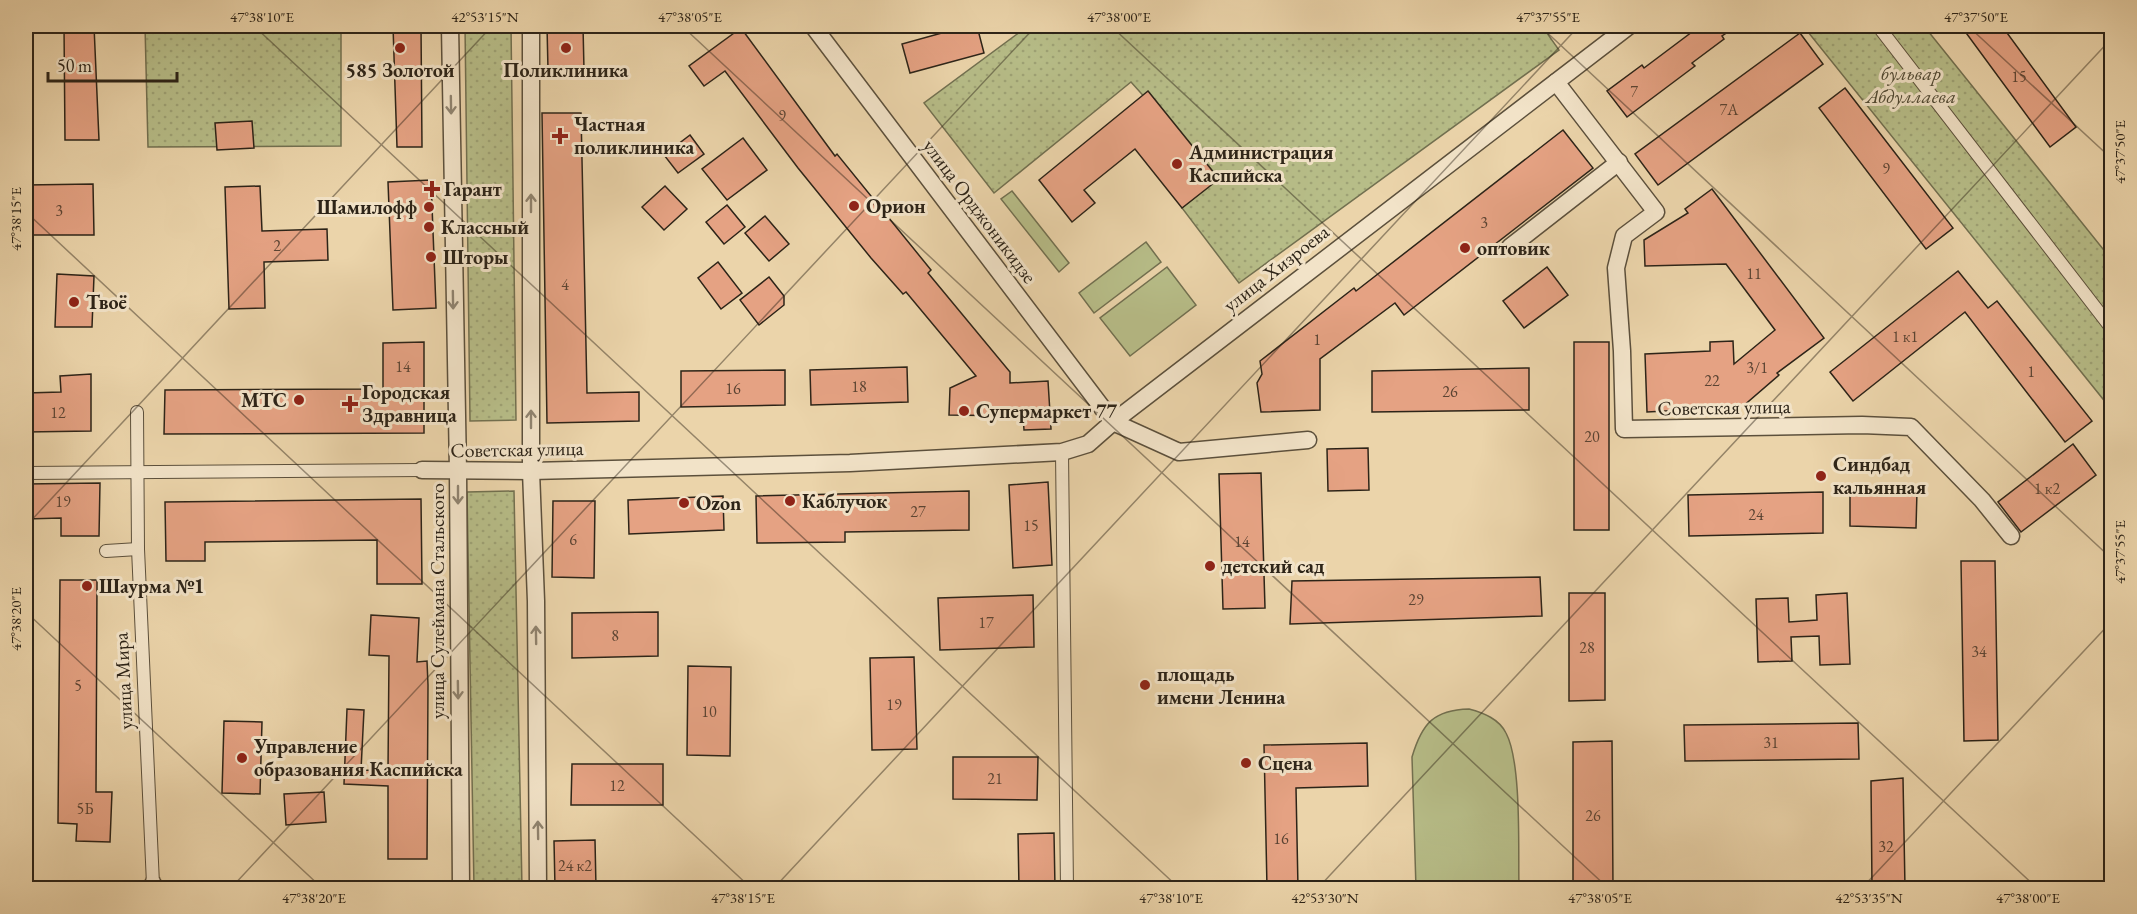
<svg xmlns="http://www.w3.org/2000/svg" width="2137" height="914" font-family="'EB Garamond',serif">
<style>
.grass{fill:#b7bd88;stroke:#727050;stroke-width:1.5}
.park{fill:url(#park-dots);stroke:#727050;stroke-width:1.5}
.building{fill:#e5a283;stroke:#2d2418;stroke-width:1.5}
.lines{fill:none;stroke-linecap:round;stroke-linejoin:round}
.pedestrian-casing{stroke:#5c503c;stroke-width:14}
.minor-casing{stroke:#5c503c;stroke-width:19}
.pedestrian{stroke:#f2e3c8;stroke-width:12}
.minor{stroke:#f2e3c8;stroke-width:16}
.oneway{stroke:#908470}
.ticks{fill:none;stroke:#2d2418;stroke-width:1.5;stroke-opacity:0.45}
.poi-dot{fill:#8f2418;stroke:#f2e3c8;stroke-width:2}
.labels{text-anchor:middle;stroke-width:6;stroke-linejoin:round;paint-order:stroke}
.number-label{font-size:16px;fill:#5b4433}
.poi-label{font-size:20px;font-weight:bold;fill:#2d2418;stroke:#f2e3c8;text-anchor:start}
.park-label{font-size:20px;font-style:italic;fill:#504a34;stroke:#f2e3c8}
.street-label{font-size:20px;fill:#2d2418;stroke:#f2e3c8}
.neatline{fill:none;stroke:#2d2418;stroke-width:2}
.ticks-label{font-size:15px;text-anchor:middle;fill:#2d2418}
</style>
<defs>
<pattern id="park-dots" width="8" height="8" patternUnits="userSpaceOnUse" patternTransform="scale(1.5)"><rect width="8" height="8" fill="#b7bd88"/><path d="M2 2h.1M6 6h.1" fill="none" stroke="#9ea275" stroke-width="1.8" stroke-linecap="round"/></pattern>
</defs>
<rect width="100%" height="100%" fill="#ebd4aa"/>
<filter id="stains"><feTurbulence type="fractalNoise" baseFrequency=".00333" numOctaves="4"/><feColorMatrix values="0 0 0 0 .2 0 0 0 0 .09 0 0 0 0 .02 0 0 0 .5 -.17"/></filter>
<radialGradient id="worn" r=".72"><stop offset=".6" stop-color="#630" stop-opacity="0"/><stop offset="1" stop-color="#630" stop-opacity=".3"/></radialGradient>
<!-- grass -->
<g class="grass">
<polygon points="1012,191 1069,263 1059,272 1001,199"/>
<polygon points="1146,242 1161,262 1094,313 1079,293"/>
<polygon points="1167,267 1196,305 1130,356 1100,318"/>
<path d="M1469 709C1484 713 1499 719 1506 733 1522 763 1518 851 1519 888H1416L1412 757C1422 723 1434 710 1469 709Z"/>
</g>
<!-- park -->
<g class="park">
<polygon points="145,26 341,26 341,146 148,147"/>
<polygon points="465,26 511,26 516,420 470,421"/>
<polygon points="1028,26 1542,26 1559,50 1239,283 1182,208 1218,179 1131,82 994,193 924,103"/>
<polygon points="1818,26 1924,26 2111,259 2111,409 1808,32"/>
<polygon points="514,491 522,888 474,888 467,492"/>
</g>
<!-- building -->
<g class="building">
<polygon points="64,26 94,26 99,140 65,140"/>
<polygon points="393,26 421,26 422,147 397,147"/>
<polygon points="547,26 583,26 584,70 548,70"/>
<polygon points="967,26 977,26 984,53 910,73 902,44"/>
<polygon points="1700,26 1737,26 1722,36 1724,39 1692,63 1695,66 1627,117 1607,91 1642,65 1644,68"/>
<polygon points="1961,26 2002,26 2076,127 2050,147"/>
<polygon points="741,28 835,156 837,154 931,270 928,273 1010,372 1010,383 1048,381 1051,429 1024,430 1023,416 949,415 950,388 976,376 906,292 903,294 871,258 798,168 725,71 704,86 689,66"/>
<polygon points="1800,33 1823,64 1658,185 1635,154"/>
<polygon points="1845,88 1953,228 1926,249 1819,108"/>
<polygon points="1148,91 1219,179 1182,208 1135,149 1084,190 1095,203 1072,222 1039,180"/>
<polygon points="542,113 581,113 587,393 639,392 639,421 547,423"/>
<polygon points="252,121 254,148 217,150 215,123"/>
<polygon points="1563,130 1593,168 1404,315 1395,303 1320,359 1320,410 1261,412 1257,383 1262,374 1260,361 1354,288 1356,291"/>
<polygon points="690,135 704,154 678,173 664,155"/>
<polygon points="743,138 767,170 727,200 702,169"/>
<polygon points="431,180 436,308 393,310 388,182"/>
<polygon points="93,184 94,235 26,235 26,185"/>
<polygon points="260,186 262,231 327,229 328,260 264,262 265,308 229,309 225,187"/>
<polygon points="665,186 687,209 664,230 642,207"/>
<polygon points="1712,189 1824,338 1777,373 1779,375 1742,407 1647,412 1645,354 1710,351 1710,342 1733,341 1734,364 1775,330 1726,264 1645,266 1644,240 1688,213 1685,209"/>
<polygon points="727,205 745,227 724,244 706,222"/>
<polygon points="765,216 789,244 769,261 745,233"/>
<polygon points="718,262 742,293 721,309 698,278"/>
<polygon points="1547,267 1568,295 1524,328 1503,301"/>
<polygon points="1958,271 1988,308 1997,301 2092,421 2065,442 1965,312 1853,401 1830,372"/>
<polygon points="57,274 94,276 92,327 55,327"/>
<polygon points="769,277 784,296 784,305 759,325 740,300"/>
<polygon points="424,342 424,433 164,434 165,390 383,389 383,343"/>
<rect x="1574" y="342" width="35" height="188"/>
<polygon points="907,367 908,402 811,405 810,370"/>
<polygon points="1529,368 1529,410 1372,412 1372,371"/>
<polygon points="785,370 785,405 681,407 681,371"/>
<polygon points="91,374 91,431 26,432 26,393 61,392 60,376"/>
<polygon points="2073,444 2096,475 2021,532 1998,502"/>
<polygon points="1368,448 1369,490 1328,491 1327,449"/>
<polygon points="1261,473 1265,608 1223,609 1219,474"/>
<polygon points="1048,482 1052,565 1013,568 1009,485"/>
<polygon points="100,483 99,536 61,536 61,518 26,519 26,484"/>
<polygon points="1850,490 1917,491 1916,528 1850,526"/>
<polygon points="969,491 969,530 845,532 845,542 757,543 756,496"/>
<polygon points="1823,492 1823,533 1689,536 1688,495"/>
<polygon points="723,496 724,530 629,534 628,500"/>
<polygon points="421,499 422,584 377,584 377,540 205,542 205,561 166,561 165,502"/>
<polygon points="553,501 595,501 594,578 552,577"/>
<polygon points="1961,561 1995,561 1998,740 1964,741"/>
<polygon points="1540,577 1542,616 1290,624 1292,581"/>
<polygon points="60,580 97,580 96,792 112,792 110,842 76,841 77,824 58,823"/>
<polygon points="1569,593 1605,593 1605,700 1569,701"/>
<polygon points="1847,593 1850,664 1820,665 1819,636 1791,637 1792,661 1758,662 1756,599 1788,598 1789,622 1817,620 1816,595"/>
<polygon points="1033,595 1034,647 940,650 938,598"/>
<polygon points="658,612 658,656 572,658 572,613"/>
<polygon points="371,615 419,618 417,662 427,661 428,685 427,859 388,859 388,786 344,784 347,709 364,710 361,770 388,771 389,656 369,655"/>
<polygon points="914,657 917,749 872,750 870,658"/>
<polygon points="688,666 731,667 730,756 687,755"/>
<polygon points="224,721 262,722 260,794 222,793"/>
<polygon points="1858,723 1859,759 1685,761 1684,725"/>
<polygon points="1612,741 1613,888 1573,888 1573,742"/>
<polygon points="1367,743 1368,786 1296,788 1298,888 1267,888 1264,745"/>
<polygon points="953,757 1038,757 1037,800 953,799"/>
<polygon points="572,764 663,764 663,805 571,805"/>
<polygon points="1903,778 1905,888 1872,888 1871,781"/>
<polygon points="324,792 326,822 286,825 284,794"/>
<polygon points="1054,833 1055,888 1019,888 1018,834"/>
<polygon points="595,840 596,888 555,888 554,841"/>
</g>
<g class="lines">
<!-- pedestrian casing -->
<g class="pedestrian-casing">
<g id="pedestrian">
<polyline points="1878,26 2112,329"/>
<polyline points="137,412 138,549 153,884"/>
<polyline points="1062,452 1067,888"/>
<polyline points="26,473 422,470"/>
<polyline points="106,551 138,549"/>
</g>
</g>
<!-- minor casing -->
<g class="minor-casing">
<g id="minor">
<polyline points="450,26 458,471 461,888"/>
<polyline points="531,26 531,471 536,601 538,888"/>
<polyline points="813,26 1113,422 1179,452 1308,440"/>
<polyline points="1556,82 1656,212 1624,236 1616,268 1622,351 1624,429 1862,425 1911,427 1982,500 2011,536"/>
<polyline points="1510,247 1619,162"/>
<polyline points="422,470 531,471 850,463 1062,452 1088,444 1113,422 1629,26"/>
<polyline points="153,888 153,884"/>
</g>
</g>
<!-- pedestrian -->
<use href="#pedestrian" class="pedestrian"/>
<!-- minor -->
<use href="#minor" class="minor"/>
</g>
<!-- one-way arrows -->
<defs><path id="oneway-shaft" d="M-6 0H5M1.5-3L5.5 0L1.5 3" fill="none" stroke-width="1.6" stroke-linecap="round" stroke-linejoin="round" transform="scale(1.5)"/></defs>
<g class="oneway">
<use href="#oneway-shaft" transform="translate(451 105) rotate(89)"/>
<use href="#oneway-shaft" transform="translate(531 203) rotate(-90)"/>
<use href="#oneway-shaft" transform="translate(453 300) rotate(89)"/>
<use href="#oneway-shaft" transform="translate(531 419) rotate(-90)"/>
<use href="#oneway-shaft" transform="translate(458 495) rotate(90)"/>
<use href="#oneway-shaft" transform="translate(536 635) rotate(-91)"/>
<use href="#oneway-shaft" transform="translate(458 690) rotate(89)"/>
<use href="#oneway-shaft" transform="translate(538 830) rotate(-91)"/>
</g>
<!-- ticks -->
<path class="ticks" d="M254 26 1179 888M682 26 1608 888M1111 26 2037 888M1540 26 2112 559M1968 26 2112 159M26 212 751 888M26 526 492 26M26 612 322 888M231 888 1036 26M774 888 1579 26M1318 888 2112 38M1862 888 2112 621"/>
<!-- markers -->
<g class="poi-dot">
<circle cx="400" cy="48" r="6"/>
<circle cx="566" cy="48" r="6"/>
<path d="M557 127h6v6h6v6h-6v6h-6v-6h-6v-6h6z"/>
<circle cx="1177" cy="164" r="6"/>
<path d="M429 180h6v6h6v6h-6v6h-6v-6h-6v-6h6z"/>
<circle cx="854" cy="206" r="6"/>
<circle cx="429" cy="207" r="6"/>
<circle cx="429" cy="227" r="6"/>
<circle cx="1465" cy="248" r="6"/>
<circle cx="431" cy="257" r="6"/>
<circle cx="74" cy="302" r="6"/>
<circle cx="299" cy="400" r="6"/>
<path d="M347 395h6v6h6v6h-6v6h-6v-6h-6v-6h6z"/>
<circle cx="964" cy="411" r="6"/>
<circle cx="1821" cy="476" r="6"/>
<circle cx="790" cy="501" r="6"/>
<circle cx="684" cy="503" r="6"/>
<circle cx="1210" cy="566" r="6"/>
<circle cx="87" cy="586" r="6"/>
<circle cx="1145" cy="685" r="6"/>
<circle cx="242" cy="758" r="6"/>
<circle cx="1246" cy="763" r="6"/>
</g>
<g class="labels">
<!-- number labels -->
<g class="number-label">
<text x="2019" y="82">15</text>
<text x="1634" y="97">7</text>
<text x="1729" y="115">7А</text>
<text x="782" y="121">9</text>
<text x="1886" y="174">9</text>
<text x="59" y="216">3</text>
<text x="1484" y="228">3</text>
<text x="277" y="251">2</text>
<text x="1754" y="279">11</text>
<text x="565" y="290">4</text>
<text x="1905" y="342">1 к1</text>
<text x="1317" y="345">1</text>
<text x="403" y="372">14</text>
<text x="1757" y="373">3/1</text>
<text x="2031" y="377">1</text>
<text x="1712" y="386">22</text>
<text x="859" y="392">18</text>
<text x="733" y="394">16</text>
<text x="1450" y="397">26</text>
<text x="58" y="418">12</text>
<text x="1592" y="442">20</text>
<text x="2047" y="494">1 к2</text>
<text x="63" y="507">19</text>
<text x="918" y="517">27</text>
<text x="1756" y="520">24</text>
<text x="1031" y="531">15</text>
<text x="573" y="545">6</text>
<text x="1242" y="547">14</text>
<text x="1416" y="605">29</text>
<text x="986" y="628">17</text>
<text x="615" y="641">8</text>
<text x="1587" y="653">28</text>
<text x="1979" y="657">34</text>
<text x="78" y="691">5</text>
<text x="894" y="710">19</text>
<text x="709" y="717">10</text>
<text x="1771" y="748">31</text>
<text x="995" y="784">21</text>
<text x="617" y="791">12</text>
<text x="85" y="814">5Б</text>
<text x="1593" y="821">26</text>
<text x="1281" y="844">16</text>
<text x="1886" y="852">32</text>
<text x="575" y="871">24 к2</text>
</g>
<!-- poi labels -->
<g class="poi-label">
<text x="400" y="77" text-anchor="middle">585 Золотой</text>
<text x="566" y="77" text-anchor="middle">Поликлиника</text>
<text x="574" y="131">Частная<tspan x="574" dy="23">поликлиника</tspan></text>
<text x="1189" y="159">Администрация<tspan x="1189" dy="23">Каспийска</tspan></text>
<text x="444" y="196">Гарант</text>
<text x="866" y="213">Орион</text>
<text x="417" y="214" text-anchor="end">Шамилофф</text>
<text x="441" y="234">Классный</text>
<text x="1477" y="255">оптовик</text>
<text x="443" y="264">Шторы</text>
<text x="86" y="309">Твоё</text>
<text x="362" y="399">Городская<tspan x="362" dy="23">Здравница</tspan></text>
<text x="287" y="407" text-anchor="end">МТС</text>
<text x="976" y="418">Супермаркет 77</text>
<text x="1833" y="471">Синдбад<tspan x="1833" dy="23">кальянная</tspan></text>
<text x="802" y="508">Каблучок</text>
<text x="696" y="510">Ozon</text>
<text x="1222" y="573">детский сад</text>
<text x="99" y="593">Шаурма №1</text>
<text x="1157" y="681">площадь<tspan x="1157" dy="23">имени Ленина</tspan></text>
<text x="254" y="753">Управление<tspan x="254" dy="23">образования Каспийска</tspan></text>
<text x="1258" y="770">Сцена</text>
</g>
<!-- park labels -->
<g class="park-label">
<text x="1911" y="80">бульвар<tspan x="1911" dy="23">Абдуллаева</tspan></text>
</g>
<!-- street labels -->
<g class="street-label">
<text transform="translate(980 211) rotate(53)" y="7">улица Орджоникидзе</text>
<text transform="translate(1276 268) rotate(-38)" y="7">улица Хизроева</text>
<text transform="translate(1724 407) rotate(-1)" y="7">Советская улица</text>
<text transform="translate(517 449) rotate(-1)" y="7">Советская улица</text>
<text transform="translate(437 601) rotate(-90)" y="7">улица Сулеймана Стальского</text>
<text transform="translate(123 681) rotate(-93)" y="7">улица Мира</text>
</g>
</g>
<!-- margin -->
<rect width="2137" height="914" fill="none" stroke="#ebd4aa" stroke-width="66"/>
<!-- scale -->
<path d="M48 72v9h129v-9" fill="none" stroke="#2d2418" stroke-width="3"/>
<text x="57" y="72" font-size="18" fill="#2d2418" stroke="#f2e3c8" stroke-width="4.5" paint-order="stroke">50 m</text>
<rect x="33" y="33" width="2071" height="848" class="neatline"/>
<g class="ticks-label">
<text x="262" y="22">47°38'10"E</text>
<text x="485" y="22">42°53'15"N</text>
<text x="690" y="22">47°38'05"E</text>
<text x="1119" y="22">47°38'00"E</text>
<text x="1548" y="22">47°37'55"E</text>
<text x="1976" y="22">47°37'50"E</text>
<text transform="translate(2120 152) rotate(-90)" y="5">47°37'50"E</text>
<text transform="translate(16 219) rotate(-90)" y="5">47°38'15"E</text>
<text transform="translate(2120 552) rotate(-90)" y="5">47°37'55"E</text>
<text transform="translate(16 619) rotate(-90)" y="5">47°38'20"E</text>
<text x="314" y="903">47°38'20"E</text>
<text x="743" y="903">47°38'15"E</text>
<text x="1171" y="903">47°38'10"E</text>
<text x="1325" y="903">42°53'30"N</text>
<text x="1600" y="903">47°38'05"E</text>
<text x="1869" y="903">42°53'35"N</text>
<text x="2028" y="903">47°38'00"E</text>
</g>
<rect width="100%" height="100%" filter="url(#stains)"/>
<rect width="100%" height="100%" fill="url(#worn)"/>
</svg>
